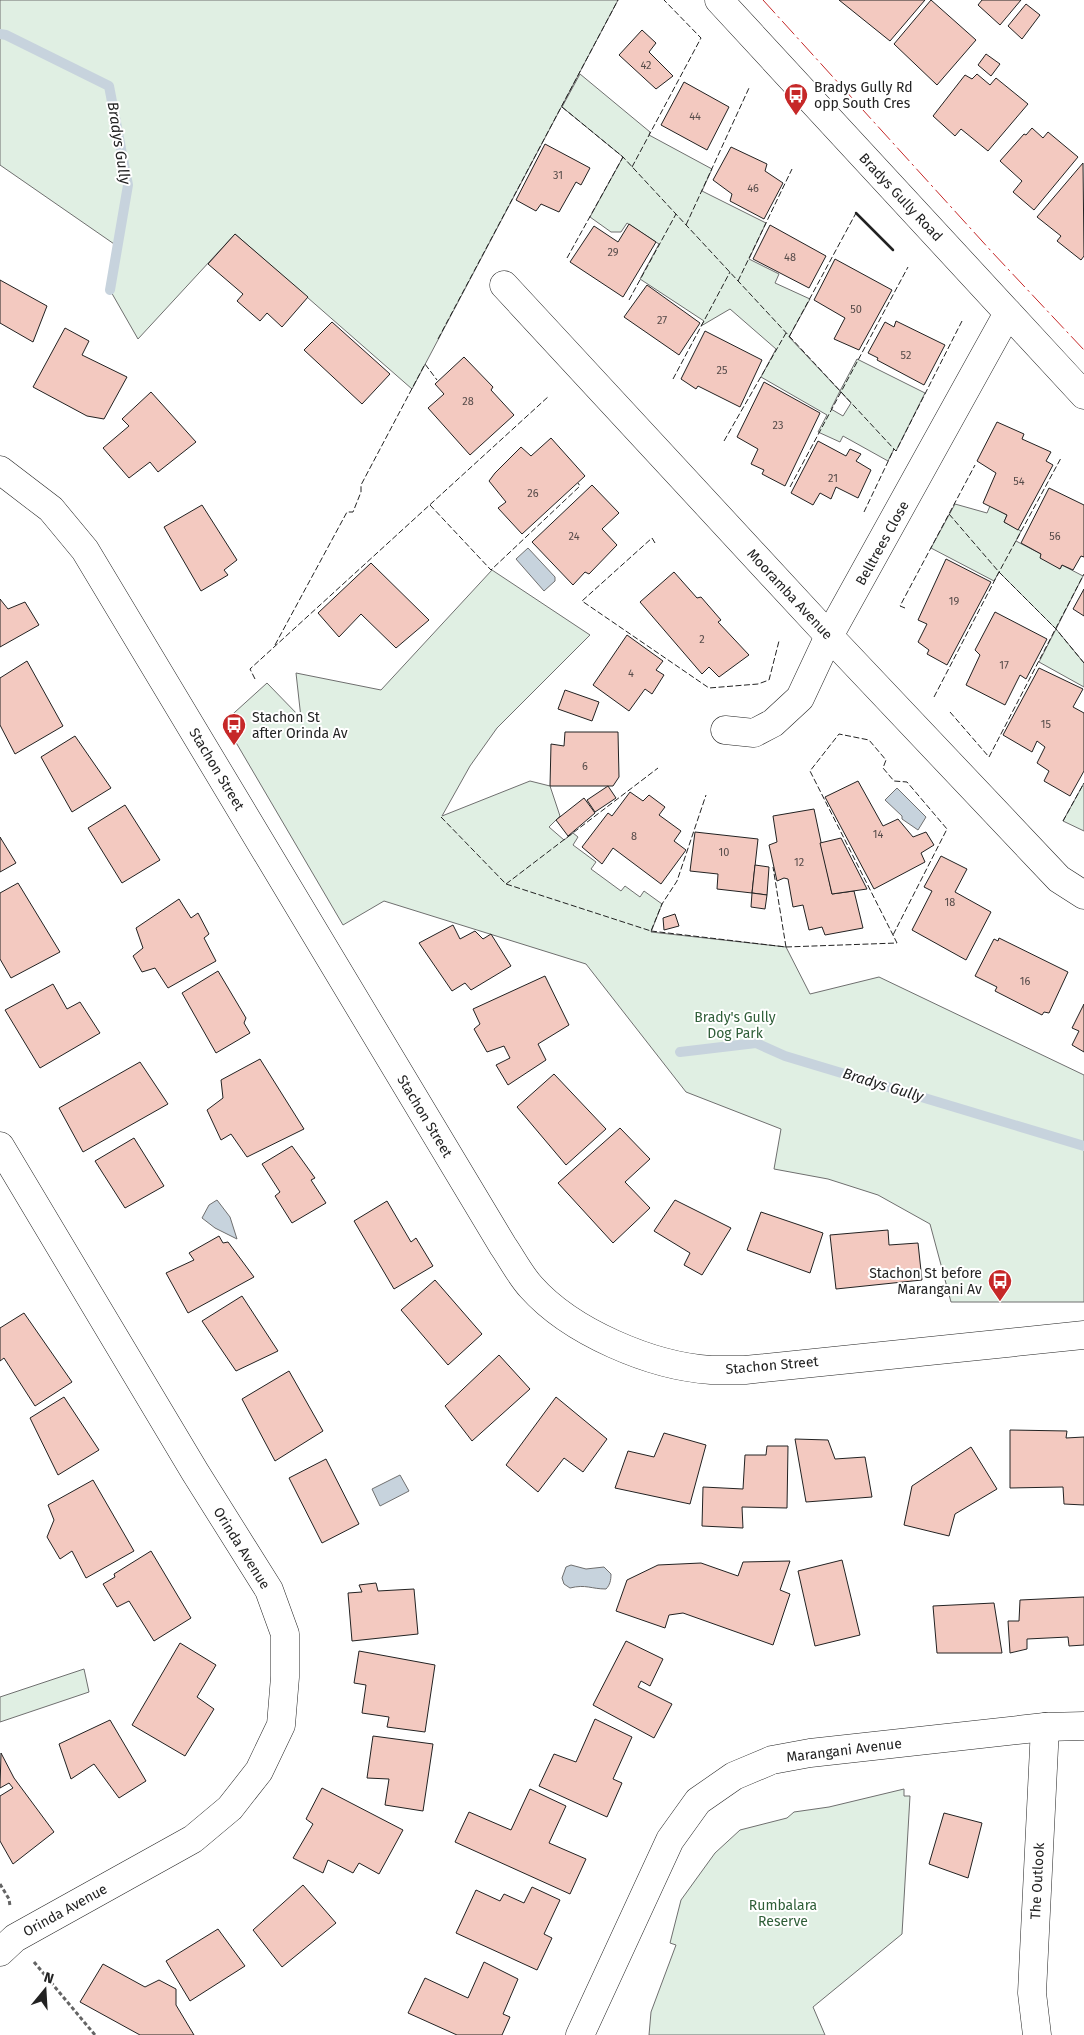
<svg xmlns="http://www.w3.org/2000/svg" width="1084" height="2035" font-family="'Fira Sans',sans-serif">
<style>
.green{fill:#e0efe3;stroke:#6f6f6f;fill-rule:evenodd}
.water{fill:#c7d3dd;stroke:#6f6f6f}
.lines{fill:none;stroke-linecap:round;stroke-linejoin:round}
.stream{stroke:#c7d3dd;stroke-width:10}
.building{fill:#f3c9c0;stroke:#222}
.minor-casing{stroke:#222;stroke-width:29}
.path{stroke:#646464;stroke-width:3;stroke-dasharray:4 2.5;stroke-linecap:butt}
.minor{stroke:#fff;stroke-width:28}
.fence{stroke:#222;stroke-width:1;stroke-dasharray:6 2.5;stroke-linecap:butt}
.wall{stroke:#222;stroke-width:2.5}
.power{stroke:#c62828;stroke-width:1;stroke-dasharray:18 4 2.5 4;stroke-linecap:butt}
.labels{text-anchor:middle;stroke-width:4;stroke-linejoin:round;paint-order:stroke}
.number-label{font-size:11px;fill:#564c4a}
.poi-label{font-size:14px;fill:#222;stroke:#fff;text-anchor:start}
.street-label{font-size:14px;fill:#222;stroke:#fff}
.park-label{font-size:14px;fill:#2f5e38;stroke:#fff}
.water-label{font-size:15px;font-style:italic;fill:#222;stroke:#fff}
</style>
<rect width="100%" height="100%" fill="#fff"/>
<!-- green -->
<g class="green">
<polygon points="0,0 618,0 412,389 235,234 138,339 110,290 117,246 0,165"/>
<path d="M580 74 650 132 649 135 712 169 702 191 766 223 749 259 779 274 775 283 810 299 789 337 840 391 857 359 925 393 896 451 894 449 888 461 843 436 840 442 818 432 827 415 761 377 776 349 730 309 701 326 704 321 640 279 659 244 627 223 621 232H611L590 217 623 157 562 107ZM840 391 851 403 843 416 831 409Z"/>
<polygon points="955,504 987,513 990,506 1007,515 1004,522 1021,531 1016,541 1041,554 1060,569 1062,565 1083,576 1056,629 1084,663 1084,687 1039,662 1056,629 999,572 994,581 931,548"/>
<polygon points="492,570 590,635 497,728 470,766 442,816 530,781 550,786 560,816 549,827 564,840 573,833 578,837 573,845 596,862 591,869 621,891 625,886 640,897 644,891 662,904 651,932 786,947 810,994 879,977 1084,1075 1084,1302 951,1302 930,1224 878,1195 828,1179 774,1169 781,1129 686,1092 586,964 384,901 343,925 224,722 267,683 301,718 296,673 381,690"/>
<polygon points="1084,783 1084,831 1063,821"/>
<polygon points="84,1669 89,1692 0,1722 0,1697"/>
<polygon points="904,1789 904,1796 910,1796 902,1934 813,2007 825,2035 649,2035 651,2012 676,1945 670,1943 681,1900 715,1853 740,1830 787,1818 794,1812 829,1807"/>
</g>
<!-- water -->
<g class="water">
<polygon points="528,548 555,577 555,581 544,591 516,559"/>
<polygon points="897,788 926,817 918,830 902,819 902,816 885,800"/>
<polygon points="217,1200 230,1217 237,1239 215,1228 202,1218 209,1205"/>
<polygon points="400,1475 409,1491 380,1506 372,1489"/>
<path d="M571 1565 586 1569 604 1567 611 1574C611 1580 610 1585 606 1589 591 1589 586 1584 570 1588L564 1584 562 1578 566 1567Z"/>
</g>
<g class="lines">
<!-- stream -->
<g class="stream">
<polyline points="0,34 6,35 109,86 128,185 110,290"/>
<polyline points="680,1052 756,1043 785,1056 1084,1146"/>
</g>
</g>
<!-- building -->
<g class="building">
<polygon points="839,0 925,0 890,41"/>
<polygon points="931,0 976,40 937,85 894,44"/>
<polygon points="982,0 1021,0 1000,25 978,5"/>
<polygon points="1026,4 1040,15 1022,39 1008,26"/>
<polygon points="642,30 656,43 649,52 673,76 656,89 619,55"/>
<polygon points="986,54 1000,64 991,76 978,65"/>
<polygon points="977,74 990,85 996,78 1028,104 988,151 961,129 955,136 933,116 965,75 972,79"/>
<polygon points="684,82 729,107 707,150 661,125"/>
<polygon points="1032,128 1043,138 1048,132 1078,157 1034,210 1013,192 1022,181 1000,161 1024,134 1026,135"/>
<polygon points="545,144 590,168 581,185 576,182 559,212 541,204 536,211 516,200"/>
<polygon points="731,147 767,164 765,171 783,183 764,219 730,201 732,194 713,180"/>
<polygon points="1083,163 1084,256 1081,260 1057,241 1061,236 1037,217"/>
<polygon points="629,224 656,242 623,297 570,262 594,226 618,242"/>
<polygon points="770,225 826,256 809,288 753,259"/>
<polygon points="235,234 308,297 282,327 267,313 260,321 237,301 243,294 208,264"/>
<polygon points="835,259 892,290 859,350 834,339 845,318 814,300"/>
<polygon points="0,280 47,306 33,342 0,323"/>
<polygon points="647,285 700,323 679,355 624,317"/>
<polygon points="896,321 945,345 924,385 877,360 878,358 868,353 885,322 894,327"/>
<polygon points="332,322 390,374 362,404 304,350"/>
<polygon points="65,328 89,341 82,355 127,377 104,419 87,416 33,387"/>
<polygon points="705,331 762,360 740,407 698,386 696,389 681,379"/>
<polygon points="464,357 493,387 491,390 514,415 470,455 428,408 444,394 435,384"/>
<polygon points="764,382 820,413 785,486 762,474 764,470 751,464 758,449 737,437"/>
<polygon points="151,392 196,442 158,472 150,462 129,478 103,448 129,426 122,419"/>
<polygon points="997,422 1024,434 1022,439 1051,452 1046,461 1053,465 1018,530 1004,522 1007,515 983,503 996,473 977,461"/>
<polygon points="551,438 585,476 522,534 498,508 506,502 489,481 495,473 521,447 531,456"/>
<polygon points="818,441 846,456 850,449 861,454 856,461 871,470 858,498 836,487 831,499 820,493 813,505 791,493"/>
<polygon points="592,485 619,513 602,529 617,545 589,574 585,572 573,585 532,542"/>
<polygon points="1049,488 1084,505 1084,557 1081,556 1073,570 1062,565 1060,569 1040,558 1041,554 1021,543"/>
<polygon points="202,505 237,560 224,570 228,575 201,591 164,527"/>
<polygon points="946,559 991,582 947,665 927,654 929,650 918,642 927,624 918,620"/>
<polygon points="371,563 429,620 396,648 361,614 339,637 318,613"/>
<polygon points="674,572 697,598 701,597 721,620 718,622 749,655 719,677 709,667 702,674 640,602"/>
<polygon points="1084,589 1084,616 1073,609"/>
<polygon points="0,599 8,609 25,602 39,625 0,647"/>
<polygon points="995,612 1047,639 1026,679 1020,675 1005,705 966,685 980,655 975,650"/>
<polygon points="627,635 663,661 656,670 664,675 652,694 645,689 629,711 593,685"/>
<polygon points="27,661 63,726 15,754 0,725 0,678"/>
<polygon points="1039,668 1083,689 1073,707 1084,713 1084,771 1070,796 1044,781 1049,771 1037,763 1045,747 1037,741 1032,752 1003,735"/>
<polygon points="565,690 599,702 592,721 558,709"/>
<polygon points="565,732 618,732 619,777 613,786 550,786 551,744 564,746"/>
<polygon points="75,736 111,788 72,812 41,757"/>
<polygon points="858,781 883,826 898,819 913,837 926,832 934,845 921,853 925,862 874,889 825,797"/>
<polygon points="608,786 616,798 595,812 587,800"/>
<polygon points="630,792 643,801 649,795 665,807 659,815 681,831 674,841 686,850 661,884 613,848 602,864 582,847 608,813 612,816"/>
<polygon points="584,798 595,813 568,836 556,820"/>
<polygon points="125,805 160,860 122,883 88,828"/>
<polygon points="814,809 832,894 854,891 863,928 825,935 822,927 809,930 803,905 793,907 788,879 784,878 777,881 769,845 777,842 773,816"/>
<polygon points="695,832 758,839 752,893 717,889 718,874 690,871"/>
<polygon points="0,837 16,863 0,872"/>
<polygon points="841,838 867,889 832,894 820,843"/>
<polygon points="941,856 967,869 955,892 991,912 966,960 912,930 932,891 924,887"/>
<polygon points="755,865 769,867 767,895 752,893"/>
<polygon points="18,883 60,952 11,978 0,959 0,893"/>
<polygon points="752,893 767,895 765,909 751,907"/>
<polygon points="179,899 191,918 198,913 209,934 204,938 216,961 168,988 155,968 142,972 133,956 143,948 136,928"/>
<polygon points="675,914 679,926 664,930 663,918"/>
<polygon points="453,925 460,939 475,931 483,939 491,934 511,966 471,990 465,983 452,991 419,943"/>
<polygon points="999,938 1068,972 1049,1013 1044,1012 1042,1015 995,991 997,987 975,976 994,939 998,941"/>
<polygon points="218,971 246,1018 244,1023 250,1033 216,1053 182,993"/>
<polygon points="545,976 569,1025 538,1044 546,1060 508,1085 496,1065 510,1058 504,1046 487,1052 474,1029 480,1024 473,1009"/>
<polygon points="53,984 67,1009 80,1002 100,1033 40,1068 5,1010"/>
<polygon points="1084,1004 1084,1052 1072,1045 1079,1031 1072,1028"/>
<polygon points="260,1059 304,1129 247,1157 231,1134 221,1140 207,1110 223,1098 221,1080"/>
<polygon points="140,1062 168,1104 83,1152 59,1108"/>
<polygon points="554,1074 606,1129 566,1165 517,1107"/>
<polygon points="620,1128 650,1159 625,1182 650,1208 613,1243 558,1183"/>
<polygon points="134,1138 164,1186 125,1208 95,1161"/>
<polygon points="292,1146 315,1178 311,1180 326,1203 292,1223 275,1196 280,1192 262,1164"/>
<polygon points="675,1200 731,1228 702,1275 684,1265 690,1253 654,1231"/>
<polygon points="387,1201 411,1242 416,1238 433,1266 394,1289 354,1221"/>
<polygon points="761,1212 823,1233 810,1273 747,1250"/>
<polygon points="888,1230 889,1245 918,1243 922,1280 836,1289 830,1235"/>
<polygon points="219,1236 223,1243 228,1242 254,1277 188,1313 166,1273 194,1260 189,1253"/>
<polygon points="435,1280 482,1334 448,1365 401,1310"/>
<polygon points="242,1296 278,1351 236,1371 202,1321"/>
<polygon points="24,1313 72,1382 35,1406 4,1358 0,1361 0,1328"/>
<polygon points="499,1355 530,1389 472,1441 445,1406"/>
<polygon points="289,1371 323,1431 275,1461 242,1399"/>
<polygon points="64,1397 99,1450 58,1475 30,1418"/>
<polygon points="556,1397 607,1439 583,1472 564,1458 538,1492 506,1465"/>
<polygon points="1010,1430 1067,1431 1066,1438 1084,1437 1084,1505 1064,1504 1063,1487 1010,1488"/>
<polygon points="664,1433 706,1445 690,1504 615,1488 628,1451 654,1457"/>
<polygon points="795,1439 828,1440 835,1459 865,1457 872,1497 806,1502"/>
<polygon points="767,1446 788,1446 787,1508 742,1507 743,1528 702,1526 703,1487 743,1489 745,1455 766,1455"/>
<polygon points="971,1447 997,1489 955,1514 949,1536 904,1525 912,1486"/>
<polygon points="326,1459 359,1524 322,1543 289,1478"/>
<polygon points="93,1480 134,1551 86,1578 72,1551 60,1559 47,1537 54,1520 48,1505"/>
<polygon points="151,1551 191,1618 154,1641 129,1601 117,1607 103,1584 115,1577 114,1574"/>
<polygon points="842,1560 860,1635 815,1646 798,1571"/>
<polygon points="790,1561 780,1590 790,1594 773,1645 683,1613 669,1615 665,1628 616,1611 627,1580 658,1565 701,1563 738,1576 743,1562"/>
<polygon points="376,1583 378,1591 414,1589 418,1634 352,1641 348,1593 362,1592 359,1585"/>
<polygon points="1084,1597 1084,1645 1069,1646 1068,1637 1027,1639 1027,1649 1010,1653 1008,1621 1019,1621 1020,1600"/>
<polygon points="994,1603 1002,1653 937,1653 933,1606"/>
<polygon points="626,1641 663,1659 650,1686 641,1681 638,1687 672,1704 654,1738 593,1705"/>
<polygon points="180,1643 216,1665 197,1697 214,1709 185,1756 132,1725"/>
<polygon points="359,1651 435,1665 425,1732 387,1727 389,1717 362,1713 366,1685 354,1683"/>
<polygon points="595,1719 632,1737 613,1779 622,1783 607,1817 539,1786 554,1754 576,1762"/>
<polygon points="110,1720 146,1781 119,1798 94,1764 71,1779 59,1744"/>
<polygon points="373,1736 433,1744 423,1811 385,1805 389,1779 367,1778"/>
<polygon points="1,1753 14,1778 54,1832 13,1864 0,1841 0,1796 13,1788 9,1783 0,1788"/>
<polygon points="322,1788 403,1830 379,1874 359,1863 353,1873 328,1860 323,1873 293,1858 313,1824 306,1819"/>
<polygon points="530,1789 566,1806 549,1843 586,1859 570,1894 455,1842 469,1812 511,1830"/>
<polygon points="944,1813 982,1823 968,1878 929,1864"/>
<polygon points="303,1885 336,1923 282,1967 253,1930"/>
<polygon points="532,1887 560,1900 544,1934 552,1938 537,1970 456,1933 476,1890 500,1901 504,1894 524,1903"/>
<polygon points="218,1929 245,1966 190,2001 166,1961"/>
<polygon points="484,1962 518,1979 503,2014 510,2017 502,2035 457,2035 408,2013 425,1978 468,1998"/>
<polygon points="103,1964 145,1987 159,1980 176,1989 176,2005 194,2035 140,2035 80,2002"/>
</g>
<g class="lines">
<!-- minor casing -->
<g class="minor-casing">
<g id="minor">
<polyline points="719,0 1084,395"/>
<polyline points="504,285 829,636 1059,879 1084,895"/>
<path d="M0 470 51 509 85 550 503 1246C512 1259 520 1275 531 1287 571 1332 651 1366 711 1370 722 1370 734 1370 745 1370L1084 1335"/>
<polyline points="725,730 754,733 773,723 800,698 829,636 1008,313"/>
<polyline points="0,1146 195,1472 269,1590 285,1634 285,1677 281,1725 259,1771 230,1808 193,1839 15,1938 0,1952"/>
<polyline points="580,2035 670,1840 698,1801 734,1776 772,1760 810,1753 1045,1727 1084,1726"/>
<polyline points="1037,2035 1032,1993 1045,1727"/>
</g>
</g>
<!-- path -->
<g class="path">
<polyline points="0,1884 9,1899 10,1906"/>
<polyline points="34,1962 95,2035"/>
</g>
<!-- minor -->
<use href="#minor" class="minor"/>
<!-- fence -->
<g class="fence">
<polyline points="562,107 623,157 894,449"/>
<polyline points="632,167 701,38 664,0"/>
<polyline points="686,225 749,88"/>
<polyline points="567,258 623,157"/>
<polyline points="738,281 792,169"/>
<polyline points="629,300 676,214"/>
<polyline points="789,337 856,213"/>
<polyline points="438,339 618,0"/>
<polyline points="673,379 730,272"/>
<polyline points="724,441 786,333"/>
<polyline points="790,487 908,267"/>
<polyline points="430,505 491,570 580,486 578,483"/>
<polyline points="864,512 894,449 896,451 962,321"/>
<polyline points="949,514 999,572 1056,629 1084,663"/>
<polyline points="655,543 652,538 582,601 709,688 758,684 769,680 779,641"/>
<polyline points="905,608 900,606 975,465"/>
<polyline points="275,645 347,512 353,512 361,492 361,485 425,364 437,380"/>
<polyline points="255,679 250,669 549,396"/>
<polyline points="934,697 999,572 1061,458"/>
<polyline points="950,712 989,757 1084,574"/>
<polyline points="441,817 506,884 651,931 662,904 677,881 706,795"/>
<polyline points="1063,821 1084,783"/>
<polyline points="506,884 658,768"/>
<polyline points="651,931 786,947 773,867"/>
<polyline points="786,947 897,943 893,935 810,771 839,734 869,740 886,760 883,768 894,781 907,782 947,829 893,935"/>
</g>
<!-- wall -->
<polyline class="wall" points="856,213 893,250"/>
<!-- power -->
<polyline class="power" points="763,0 992,252 1084,350"/>
</g>
<!-- icons -->
<defs>
<g id="bus-pin" transform="scale(1.25)"><path d="M0 17L-7.5 6A9.5 9.5 0 1 1 7.5 6Z" fill="#c62828" stroke="#fff"/><path d="M-5-6H5V4H4V6H2V4H-2V6H-4V4H-5ZM-3.5-4V0h7V-4ZM-3.5 1.2v1.5H-2V1.2ZM2 1.2v1.5H3.5V1.2Z" fill="#fff"/></g>
</defs>
<g fill-rule="evenodd">
<use href="#bus-pin" x="796" y="95"/>
<use href="#bus-pin" x="234" y="725"/>
<use href="#bus-pin" x="1000" y="1281"/>
</g>
<g class="labels">
<!-- number labels -->
<g class="number-label">
<text x="646" y="69">42</text>
<text x="695" y="120">44</text>
<text x="558" y="179">31</text>
<text x="753" y="192">46</text>
<text x="613" y="256">29</text>
<text x="790" y="261">48</text>
<text x="856" y="313">50</text>
<text x="662" y="324">27</text>
<text x="906" y="359">52</text>
<text x="722" y="374">25</text>
<text x="468" y="405">28</text>
<text x="778" y="429">23</text>
<text x="833" y="482">21</text>
<text x="1019" y="485">54</text>
<text x="533" y="497">26</text>
<text x="574" y="540">24</text>
<text x="1055" y="540">56</text>
<text x="954" y="605">19</text>
<text x="702" y="643">2</text>
<text x="1004" y="669">17</text>
<text x="631" y="677">4</text>
<text x="1046" y="728">15</text>
<text x="585" y="770">6</text>
<text x="878" y="838">14</text>
<text x="634" y="840">8</text>
<text x="724" y="856">10</text>
<text x="799" y="866">12</text>
<text x="950" y="906">18</text>
<text x="1025" y="985">16</text>
</g>
<!-- poi labels -->
<g class="poi-label">
<text x="814" y="92">Bradys Gully Rd<tspan x="814" dy="16">opp South Cres</tspan></text>
<text x="252" y="722">Stachon St<tspan x="252" dy="16">after Orinda Av</tspan></text>
<text x="982" y="1278" text-anchor="end">Stachon St before<tspan x="982" dy="16">Marangani Av</tspan></text>
</g>
<!-- street labels -->
<g class="street-label">
<text transform="translate(901 197) rotate(47)" y="5">Bradys Gully Road</text>
<text transform="translate(882 543) rotate(-61)" y="5">Belltrees Close</text>
<text transform="translate(790 594) rotate(47)" y="5">Mooramba Avenue</text>
<text transform="translate(217 769) rotate(59)" y="5">Stachon Street</text>
<text transform="translate(425 1116) rotate(59)" y="5">Stachon Street</text>
<text transform="translate(772 1365) rotate(-5)" y="5">Stachon Street</text>
<text transform="translate(242 1548) rotate(58)" y="5">Orinda Avenue</text>
<text transform="translate(844 1750) rotate(-7)" y="5">Marangani Avenue</text>
<text transform="translate(1037 1881) rotate(-87)" y="5">The Outlook</text>
<text transform="translate(65 1910) rotate(-29)" y="5">Orinda Avenue</text>
</g>
<!-- park labels -->
<g class="park-label">
<text x="735" y="1022">Brady's Gully<tspan x="735" dy="16">Dog Park</tspan></text>
<text x="783" y="1910">Rumbalara<tspan x="783" dy="16">Reserve</tspan></text>
</g>
<!-- water labels -->
<g class="water-label">
<text transform="translate(119 143) rotate(81)" y="5">Bradys Gully</text>
<text transform="translate(883 1085) rotate(17)" y="5">Bradys Gully</text>
</g>
</g>
<!-- north arrow -->
<g transform="translate(45 1990) rotate(18)" stroke="#ffffff" stroke-width="4" paint-order="stroke">
<path d="M0-4L9 19L0 12L-9 19Z" fill="#222222"/>
<text y="-8" font-size="14" font-weight="bold" text-anchor="middle" fill="#222222">N</text>
</g>
</svg>
